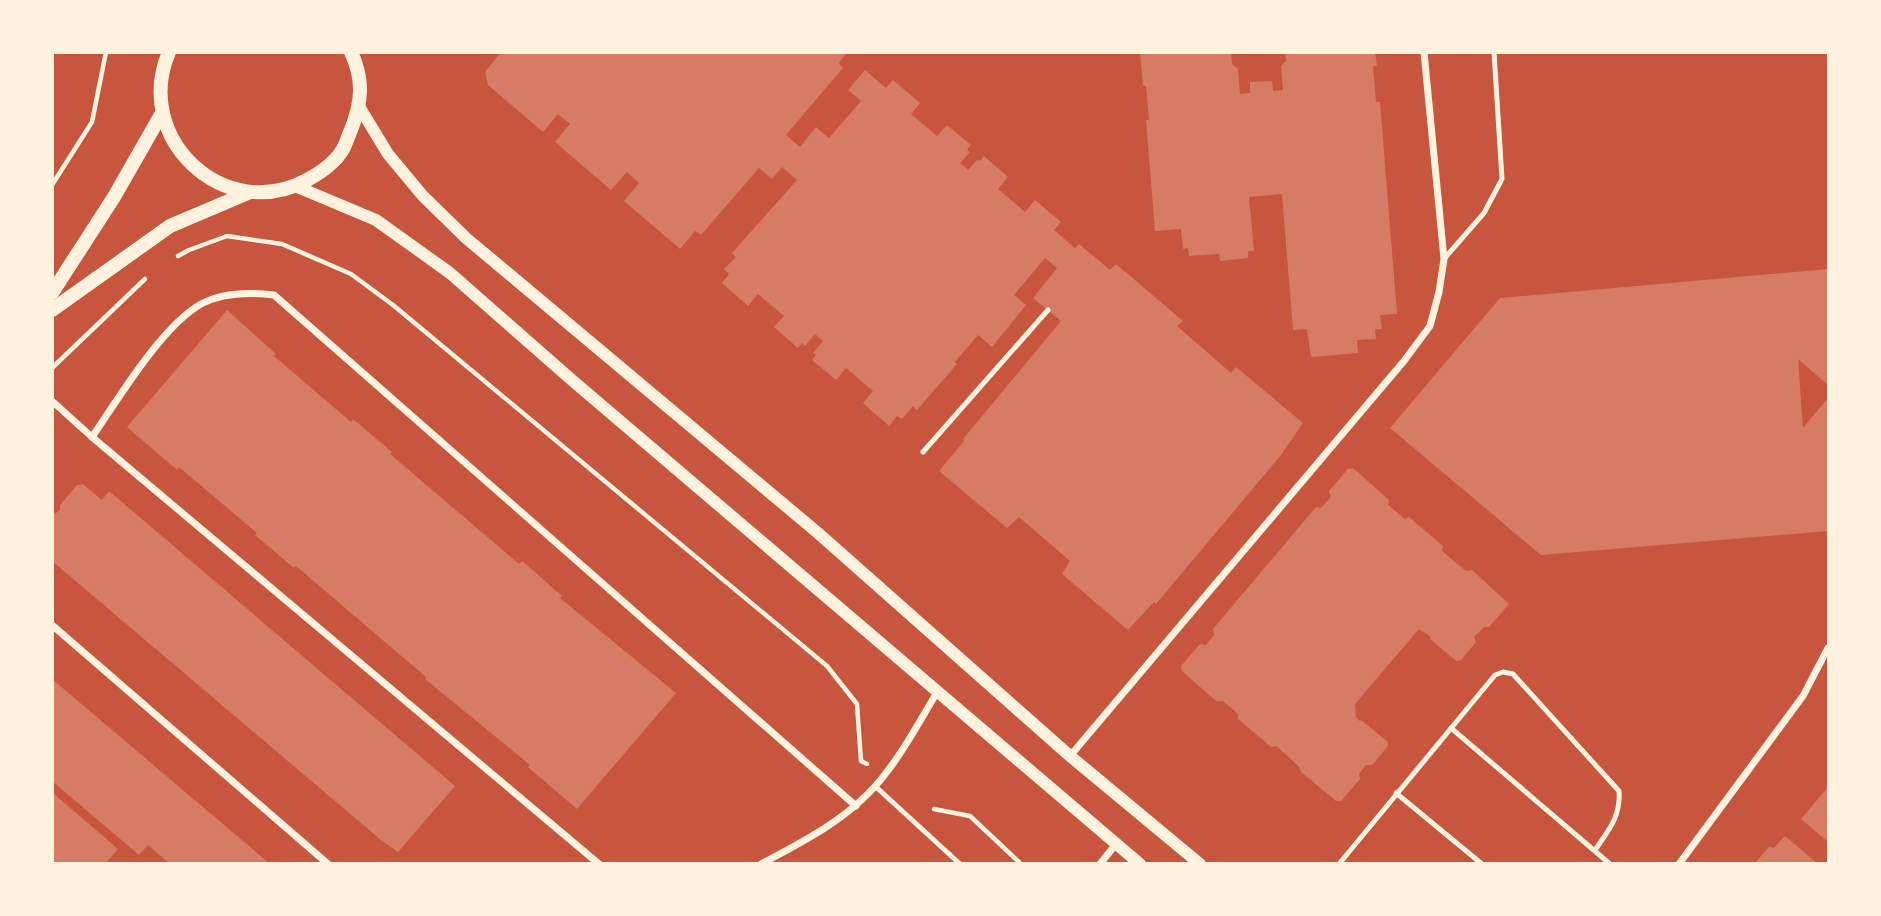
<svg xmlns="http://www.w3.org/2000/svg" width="1881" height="916" font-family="'Crimson Pro',serif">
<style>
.building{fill:#d67c66}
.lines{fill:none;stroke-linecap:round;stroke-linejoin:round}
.path{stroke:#fff3e0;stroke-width:4.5}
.service{stroke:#fff3e0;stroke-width:5}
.minor{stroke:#fff3e0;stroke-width:7}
.tertiary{stroke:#fff3e0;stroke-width:12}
.secondary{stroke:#fff3e0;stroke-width:14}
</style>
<rect width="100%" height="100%" fill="#c8553d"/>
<!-- building -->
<g class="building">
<polygon points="501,52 847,52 839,63 843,68 786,135 800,147 816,127 829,138 861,101 848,90 865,70 886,88 893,80 920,103 911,114 937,136 947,125 971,145 967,150 970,152 960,163 968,170 978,159 980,161 984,156 1008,177 998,189 1025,212 1035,200 1061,222 1054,230 1075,248 1079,244 1110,270 1116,264 1183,321 1177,326 1231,373 1236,367 1303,423 1281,455 1156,604 1154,602 1128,630 1062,574 1070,561 1019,517 1007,528 939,471 964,441 963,439 1061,321 1033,298 1057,268 1045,258 1014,295 1026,305 992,347 978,335 955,362 957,364 917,410 913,406 902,419 897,416 889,426 863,403 873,391 846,368 836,380 812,360 816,355 813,353 823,341 815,334 805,346 802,343 798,348 774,327 784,316 758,294 748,306 722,283 729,274 724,269 736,257 732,253 797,180 782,167 772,179 759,168 701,235 695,231 680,249 624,201 639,183 627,172 611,190 555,142 570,124 558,114 543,132 488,85 485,72"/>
<polygon points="1140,52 1231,52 1232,64 1238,69 1240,94 1250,93 1250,82 1272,81 1273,91 1283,90 1281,66 1286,61 1285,52 1375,52 1377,66 1373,66 1376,102 1380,102 1397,314 1380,315 1382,329 1375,329 1376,339 1357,340 1358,353 1311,357 1307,329 1293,330 1282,194 1249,197 1254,251 1248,251 1248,258 1220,261 1219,254 1189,256 1188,248 1183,249 1181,229 1155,231 1146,120 1149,120 1146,86 1143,86"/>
<polygon points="1828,269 1828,385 1798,359 1803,428 1828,398 1828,531 1541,555 1390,428 1500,298"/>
<polygon points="227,310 276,354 274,356 351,422 353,419 392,452 390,454 519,564 522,561 562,596 560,598 676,693 577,809 528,767 530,765 425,679 426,677 296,566 294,568 255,535 257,533 179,467 177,470 127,427"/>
<polygon points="1353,468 1389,500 1388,505 1405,519 1409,517 1443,546 1442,551 1466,571 1472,570 1509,604 1489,627 1484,627 1474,637 1476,642 1461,660 1456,661 1430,639 1431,637 1419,629 1355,704 1356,718 1360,721 1361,720 1388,742 1388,746 1372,765 1366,765 1359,774 1360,779 1341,801 1336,801 1301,772 1300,768 1293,761 1276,746 1271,747 1238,719 1238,714 1223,701 1216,701 1182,671 1181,666 1200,644 1206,645 1214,635 1213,629 1316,507 1321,508 1331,497 1329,491 1348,469"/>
<polygon points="83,484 102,500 109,491 455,786 398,852 381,840 52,561 52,516 60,510 60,505 77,485"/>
<polygon points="52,679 270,864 170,864 148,845 139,855 52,781"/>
<polygon points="1828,787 1828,842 1801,819"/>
<polygon points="54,794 118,849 105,864 52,864"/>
<polygon points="1785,836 1818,864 1754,864 1769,847 1774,848"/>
</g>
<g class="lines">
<!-- path -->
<g class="path">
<polyline points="52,185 92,122 106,52"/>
<polyline points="178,256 189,250 227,236 282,244 351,274 393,305 827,666 857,704 861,761 867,764"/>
<polyline points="52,368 145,279"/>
<polyline points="934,809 970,816 1021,864"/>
</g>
<!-- service -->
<g class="service">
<polyline points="1444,259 1484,213 1502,179 1494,52"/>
<polyline points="923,452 1048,310"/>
<polyline points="1451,728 1610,864"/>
<polyline points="875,786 960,864"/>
<polyline points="1396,793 1482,864"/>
<path d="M1339 864 1495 675 1503 672 1513 674 1619 791C1621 816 1609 830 1595 850"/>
</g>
<!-- minor -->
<g class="minor">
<polyline points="52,401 92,437 599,864"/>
<path d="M92 437C119 398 161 327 201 304 223 292 250 292 274 295L856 806"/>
<polyline points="52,625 328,864"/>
<polyline points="1070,756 1404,361 1430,326 1439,292 1444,259 1424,52"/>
<path d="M761 864C807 840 855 815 886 773 906 748 921 718 938 691"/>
<polyline points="1100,864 1116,844"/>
<polyline points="1679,864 1803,696 1828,648"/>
</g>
<!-- tertiary -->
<g class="tertiary">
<polyline points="360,108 388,154 423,196 466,238 818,533 1070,756 1200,864"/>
<polyline points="295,186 376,220 450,273 573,381 1140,864"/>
</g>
<!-- secondary -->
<g class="secondary">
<path d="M169 52C132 138 224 225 307 180 320 173 335 163 343 149 346 144 348 136 351 130 362 102 364 80 351 52"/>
<polyline points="52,293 114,197 162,113"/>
<polyline points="52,310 170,226 250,192"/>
</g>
</g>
<!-- border -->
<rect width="1881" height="916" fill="none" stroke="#fff3e0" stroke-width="108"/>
</svg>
